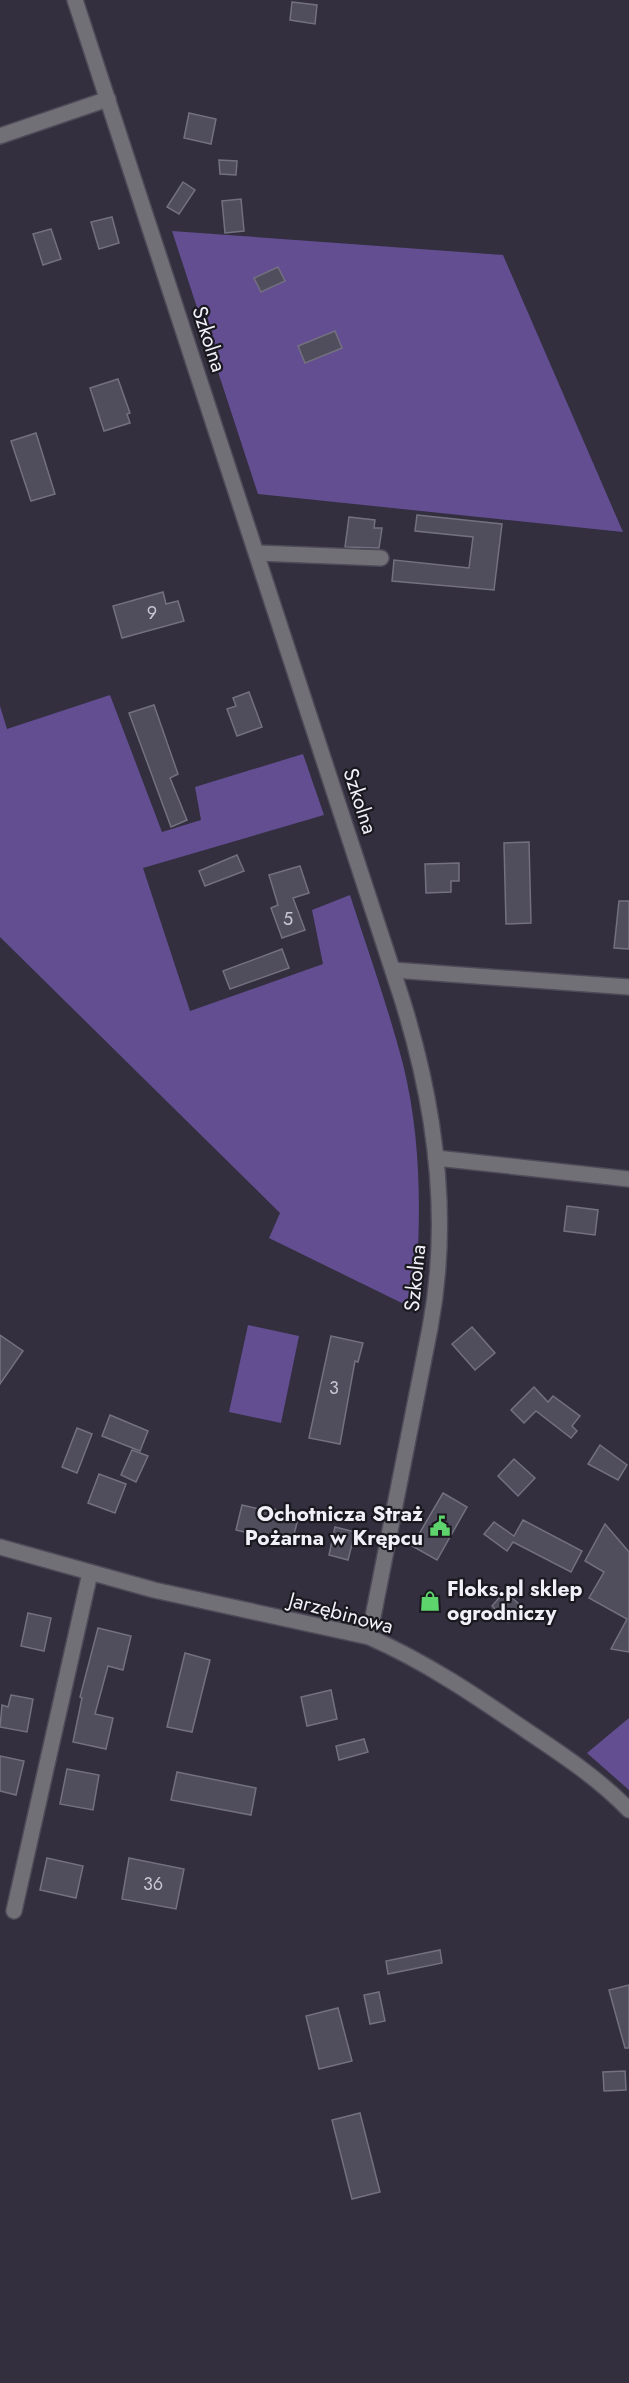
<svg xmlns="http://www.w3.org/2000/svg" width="629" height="2383" font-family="Jost,sans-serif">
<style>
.green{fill:#624e91}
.building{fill:#504d5c;stroke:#737080;stroke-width:1.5}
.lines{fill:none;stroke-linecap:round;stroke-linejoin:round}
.minor-casing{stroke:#4e4a58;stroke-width:18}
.minor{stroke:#727077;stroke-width:15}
.labels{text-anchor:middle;stroke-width:4.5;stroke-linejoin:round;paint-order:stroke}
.number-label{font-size:18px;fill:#c9c6d1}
.street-label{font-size:21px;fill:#f1eff8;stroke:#1a191f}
.poi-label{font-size:21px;font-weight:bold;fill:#f1eff8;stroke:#1a191f;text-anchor:end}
</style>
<rect width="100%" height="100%" fill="#332f3e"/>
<!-- green -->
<g class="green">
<polygon points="172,231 503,255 623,532 258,494"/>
<path d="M110 695 162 832 201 820 195 787 303 754 324 815 143 868 190 1011 323 964 312 910 350 895C368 951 388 1007 403 1064 423 1145 421 1227 414 1309L269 1238 280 1213 0 937V706L7 729Z"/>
<polygon points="248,1325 299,1336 281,1423 229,1412"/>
<polygon points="629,1718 629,1790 587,1753"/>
</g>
<!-- building -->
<g class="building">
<polygon points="292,2 317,5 315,24 290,20"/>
<polygon points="189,113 216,119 211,144 184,138"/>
<polygon points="219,160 237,161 236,175 220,174"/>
<polygon points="183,182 195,190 179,214 167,207"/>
<polygon points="241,199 244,231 225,233 222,201"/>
<polygon points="112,217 119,243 99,249 91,222"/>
<polygon points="51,229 61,259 43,265 33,234"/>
<polygon points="278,267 285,281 261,292 254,278"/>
<polygon points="335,331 342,348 305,363 298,346"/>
<polygon points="118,379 130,413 127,414 130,423 104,431 90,388"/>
<polygon points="36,433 55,494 31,501 11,441"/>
<polygon points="417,515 502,524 494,590 392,581 394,560 469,568 473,537 415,531"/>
<polygon points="349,517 375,520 374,528 382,528 379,548 345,547"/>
<polygon points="163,592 166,604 178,601 184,621 122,638 113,606"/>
<polygon points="249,692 262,727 237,736 227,709 236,706 233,698"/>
<polygon points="154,705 178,774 170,778 187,820 171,827 129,713"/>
<polygon points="529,842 531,923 506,924 504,843"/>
<polygon points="237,855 244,871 205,886 199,871"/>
<polygon points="459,863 459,881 451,881 451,892 426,893 425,864"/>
<polygon points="300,866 309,893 293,898 305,930 282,938 271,908 278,905 269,875"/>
<polygon points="619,901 629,901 629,949 614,948"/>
<polygon points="282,949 289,968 230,989 223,971"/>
<polygon points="567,1206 598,1210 595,1235 564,1231"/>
<polygon points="472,1327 495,1353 475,1370 452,1344"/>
<polygon points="0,1335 23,1351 0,1384"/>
<polygon points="331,1336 363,1343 358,1362 355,1361 340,1444 309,1438"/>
<polygon points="534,1387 548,1402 553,1396 580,1416 572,1426 577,1431 571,1438 536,1411 524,1423 511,1410"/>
<polygon points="110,1415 148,1431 140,1451 102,1436"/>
<polygon points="77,1428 92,1434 77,1473 62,1467"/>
<polygon points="600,1445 627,1465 618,1480 588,1464"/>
<polygon points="132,1450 148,1456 136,1482 121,1475"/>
<polygon points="514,1459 535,1478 518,1496 498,1476"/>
<polygon points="99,1474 126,1484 115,1513 88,1503"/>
<polygon points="443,1493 467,1507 437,1560 412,1546"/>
<polygon points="242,1505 259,1509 260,1506 299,1515 291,1546 253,1537 253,1534 236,1530"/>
<polygon points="523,1520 582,1551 571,1572 513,1542 507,1551 484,1534 494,1522 514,1536"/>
<polygon points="605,1524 629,1552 629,1652 611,1649 627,1619 589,1598 604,1572 585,1561"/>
<polygon points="335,1527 355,1532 348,1560 329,1555"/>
<polygon points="505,1591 522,1607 508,1622 492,1606"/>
<polygon points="28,1613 51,1618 44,1651 21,1646"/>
<polygon points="98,1628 131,1636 123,1670 108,1666 95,1714 113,1718 106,1749 73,1742 82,1698 80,1697"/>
<polygon points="185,1653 210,1660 192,1732 167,1727"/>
<polygon points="331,1690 337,1719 307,1726 301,1697"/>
<polygon points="11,1695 33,1699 27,1732 0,1727 2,1705 8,1707"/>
<polygon points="364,1739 368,1752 339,1760 336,1746"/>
<polygon points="0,1756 24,1761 16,1795 0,1791"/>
<polygon points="67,1769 99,1775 93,1810 60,1804"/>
<polygon points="177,1772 256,1788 251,1815 171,1800"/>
<polygon points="47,1858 83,1866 76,1898 40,1890"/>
<polygon points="129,1858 184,1869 176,1909 122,1899"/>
<polygon points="440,1950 442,1963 388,1974 386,1961"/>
<polygon points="629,1985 629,2048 625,2048 609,1990"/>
<polygon points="379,1992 385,2021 370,2024 364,1995"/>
<polygon points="338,2008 352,2061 319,2069 306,2016"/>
<polygon points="625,2071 626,2090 604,2091 603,2072"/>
<polygon points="360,2113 380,2192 352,2199 332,2120"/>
</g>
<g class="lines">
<!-- minor casing -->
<g class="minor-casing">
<g id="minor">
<path d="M75 0 401 996C435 1103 451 1217 430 1328L369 1637"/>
<polyline points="0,136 108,99"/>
<polyline points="257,553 381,558"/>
<polyline points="393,970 629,987"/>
<polyline points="436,1158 629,1179"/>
<path d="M0 1547 154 1590 369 1637C426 1662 476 1696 527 1731 563 1755 599 1779 629 1810"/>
<polyline points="14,1911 90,1573"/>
</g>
</g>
<!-- minor -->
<use href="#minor" class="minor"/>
</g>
<!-- icons -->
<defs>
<g id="civic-bare" transform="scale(1.62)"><path d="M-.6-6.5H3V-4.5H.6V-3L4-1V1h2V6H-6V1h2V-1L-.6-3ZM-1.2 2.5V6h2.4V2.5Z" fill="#5dd56c" stroke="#1a191f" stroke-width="2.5" paint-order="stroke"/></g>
<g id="shop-bare" transform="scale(1.62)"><path d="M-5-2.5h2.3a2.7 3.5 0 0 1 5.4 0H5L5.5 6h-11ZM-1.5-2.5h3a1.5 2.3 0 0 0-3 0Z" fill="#5dd56c" stroke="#1a191f" stroke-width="2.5" paint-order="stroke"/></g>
</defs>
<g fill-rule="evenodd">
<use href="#civic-bare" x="440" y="1526"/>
<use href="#shop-bare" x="430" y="1601"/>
</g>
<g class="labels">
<!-- number labels -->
<g class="number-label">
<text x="152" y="619">9</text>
<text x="288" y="925">5</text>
<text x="334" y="1394">3</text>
<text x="153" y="1890">36</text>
</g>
<!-- street labels -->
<g class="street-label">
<text transform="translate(209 339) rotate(72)" y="7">Szkolna</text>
<text transform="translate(360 801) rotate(72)" y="7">Szkolna</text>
<text transform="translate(415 1278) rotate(-84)" y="7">Szkolna</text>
<text transform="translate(341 1613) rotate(15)" y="7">Jarzębinowa</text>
</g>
<!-- poi labels -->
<g class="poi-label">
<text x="423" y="1521">Ochotnicza Straż<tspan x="423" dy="24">Pożarna w Krępcu</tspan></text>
<text x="447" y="1596" text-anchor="start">Floks.pl sklep<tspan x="447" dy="24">ogrodniczy</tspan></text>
</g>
</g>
</svg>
